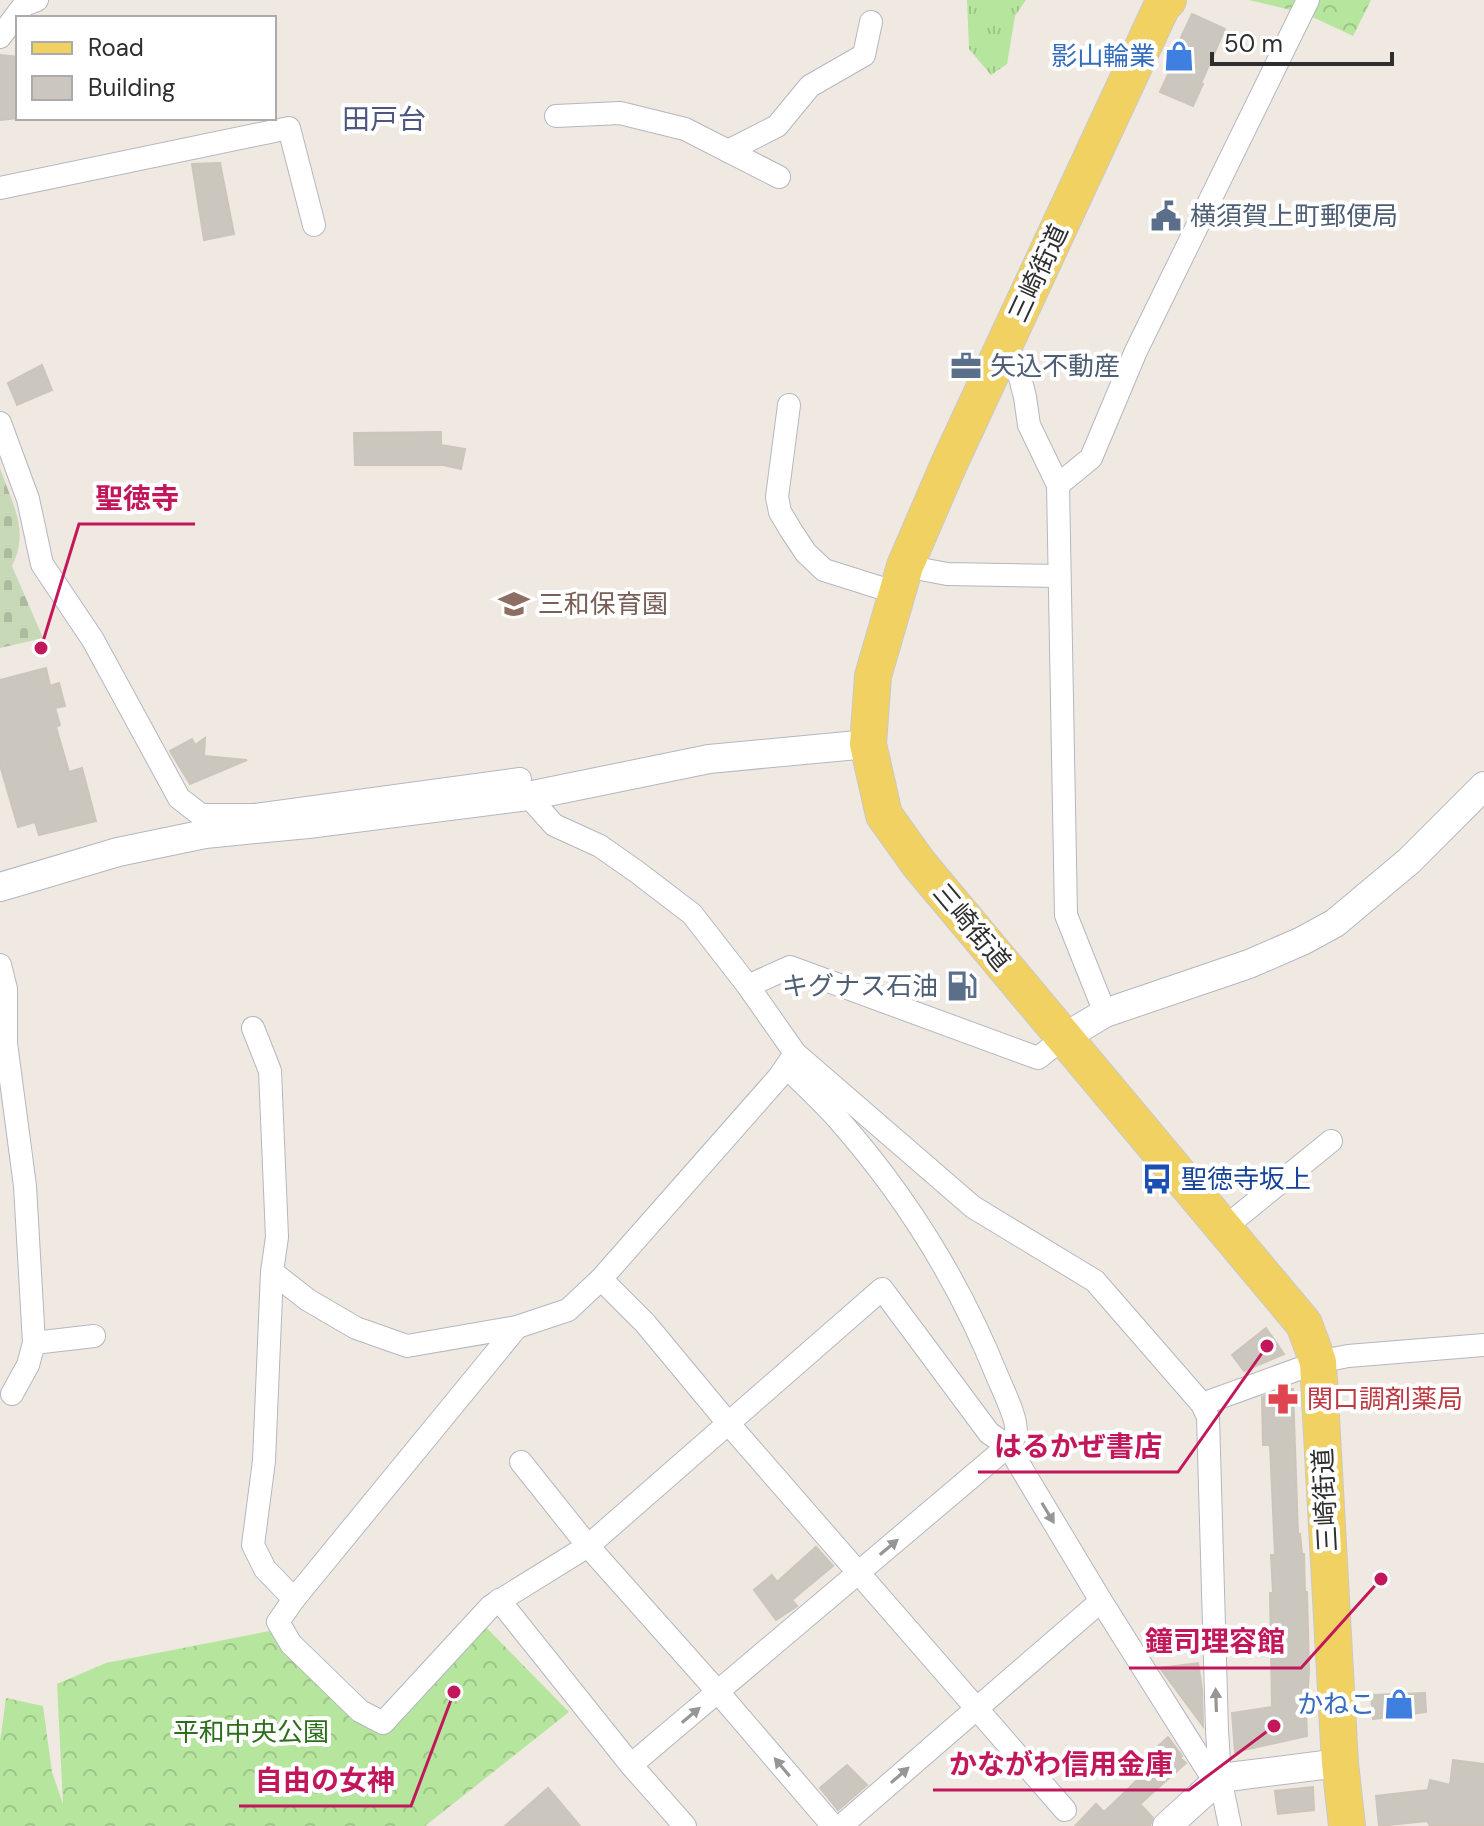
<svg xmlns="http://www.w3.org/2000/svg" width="1484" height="1826" font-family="'DM Sans','Noto Sans JP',sans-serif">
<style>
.grass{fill:url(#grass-tufts)}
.forest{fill:url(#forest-crowns)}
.cemetery{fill:url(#cemetery-stones)}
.building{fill:#cbc7bf;stroke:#cbc5ba;stroke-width:2}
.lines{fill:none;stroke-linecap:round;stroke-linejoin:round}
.minor-casing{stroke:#b4b7c1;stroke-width:24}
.tertiary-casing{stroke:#b4b7c1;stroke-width:30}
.primary-casing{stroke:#c9c9c9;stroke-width:38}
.minor{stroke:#fff;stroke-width:22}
.tertiary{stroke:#fff;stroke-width:28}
.primary{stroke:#f2d163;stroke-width:36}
.oneway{fill:#969696}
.labels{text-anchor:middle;stroke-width:8;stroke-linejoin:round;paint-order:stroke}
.shop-label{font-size:26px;fill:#366cbe;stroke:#fff;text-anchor:end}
.service-label{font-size:26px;fill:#4e5e75;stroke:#fff;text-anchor:start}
.street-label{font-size:26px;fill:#2e2e2e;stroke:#fff}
.education-label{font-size:26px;fill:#785e54;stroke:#fff;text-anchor:start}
.transit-label{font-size:26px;fill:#164399;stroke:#fff;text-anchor:start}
.health-label{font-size:26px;fill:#be3a42;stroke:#fff;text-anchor:start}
.park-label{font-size:26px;fill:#2c6e1b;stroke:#fff}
.neighbourhood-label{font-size:28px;fill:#4d5680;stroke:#fff}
.leader{fill:none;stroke:#c2185b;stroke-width:3}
.callout-dot{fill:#c2185b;stroke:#fff;stroke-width:3}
.callout-label{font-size:28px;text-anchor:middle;font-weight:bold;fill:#c2185b;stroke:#fff;stroke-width:8;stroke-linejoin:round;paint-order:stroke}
</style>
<defs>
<pattern id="grass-tufts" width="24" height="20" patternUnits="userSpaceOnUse" patternTransform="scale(2)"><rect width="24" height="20" fill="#b6e59e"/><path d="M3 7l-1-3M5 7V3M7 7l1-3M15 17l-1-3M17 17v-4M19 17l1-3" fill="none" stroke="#9dc588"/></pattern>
<pattern id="forest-crowns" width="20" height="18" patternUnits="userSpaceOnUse" patternTransform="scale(2)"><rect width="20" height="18" fill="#b6e59e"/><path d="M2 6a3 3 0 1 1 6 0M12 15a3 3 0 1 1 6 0" fill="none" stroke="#9dc588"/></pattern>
<pattern id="cemetery-stones" width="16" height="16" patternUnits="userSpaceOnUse" patternTransform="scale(2)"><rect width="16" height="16" fill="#c8d9b8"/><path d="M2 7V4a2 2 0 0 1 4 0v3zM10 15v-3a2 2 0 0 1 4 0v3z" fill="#acbb9e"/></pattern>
</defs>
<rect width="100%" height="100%" fill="#efe9e1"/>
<!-- grass -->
<polygon class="grass" points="967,0 1026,0 1015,16 1007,64 991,75 969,49"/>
<!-- forest -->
<g class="forest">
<polygon points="1249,0 1371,0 1353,36 1304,13"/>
<polygon points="476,1617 569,1712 425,1826 0,1826 0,1742 6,1698 43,1706 52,1772 63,1804 57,1684 106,1663 280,1629 383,1722"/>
</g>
<!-- cemetery -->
<path class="cemetery" d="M0 468C12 504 30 530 12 566L43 638 0 648Z"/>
<!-- building -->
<g class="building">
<polygon points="1192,14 1225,29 1201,83 1203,84 1193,106 1160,92 1171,68 1168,65"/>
<polygon points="0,55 18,57 18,118 0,120"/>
<polygon points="220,163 234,234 204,240 192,164"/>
<polygon points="42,365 52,390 17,405 8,383"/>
<polygon points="441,432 441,445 465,449 461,469 443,465 355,465 354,433"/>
<polygon points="46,668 50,686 59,683 65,706 55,708 60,725 56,727 69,772 82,768 96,821 39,835 35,822 18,827 0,765 0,680"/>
<polygon points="205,738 204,756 247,760 190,784 170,751 192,739 195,745"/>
<polygon points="1266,1328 1284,1354 1244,1371 1232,1355"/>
<polygon points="1284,1389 1293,1389 1298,1534 1300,1534 1302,1554 1304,1554 1305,1592 1307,1592 1309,1670 1308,1688 1305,1688 1307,1736 1235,1752 1232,1713 1272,1707 1270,1593 1273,1593 1271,1555 1275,1555 1270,1445 1263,1445 1262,1397"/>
<polygon points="816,1547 833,1566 792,1600 797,1606 776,1620 754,1590 772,1575 777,1582"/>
<polygon points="1198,1663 1202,1689 1203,1726 1160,1668"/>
<polygon points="1425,1693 1426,1712 1373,1719 1371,1695"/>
<polygon points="1168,1737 1182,1756 1180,1758 1186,1763 1140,1804 1153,1818 1150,1826 1075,1826 1096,1804 1104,1812 1125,1792 1146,1771 1144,1767 1157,1754 1154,1750"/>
<polygon points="1453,1760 1484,1764 1484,1826 1430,1826 1427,1821 1379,1826 1376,1796 1428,1790 1430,1780 1450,1785"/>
<polygon points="847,1765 867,1785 838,1810 820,1788"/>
<polygon points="1313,1787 1314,1810 1278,1814 1275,1791"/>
<polygon points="548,1788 580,1826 505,1826"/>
</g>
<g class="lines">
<!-- minor casing -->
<g class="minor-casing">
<g id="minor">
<polyline points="0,37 24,5 37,0"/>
<polyline points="556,116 620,113 685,129 779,177"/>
<polyline points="728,151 777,126 810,86 864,55 871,22"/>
<polyline points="0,188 289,128 314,225"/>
<polyline points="1001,352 1019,374 1025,397 1029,425 1058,485 1066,915 1105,1013"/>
<polyline points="789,405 777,497 780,512 792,532 806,553 824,570 897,593"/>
<polyline points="0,423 28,499 42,564 93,640 179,798 201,815 254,815 520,779"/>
<polyline points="1058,485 1091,458 1136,351 1308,0"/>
<polyline points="905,566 947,574 1059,576"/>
<polyline points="528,796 554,825 600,846 637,872 692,914 748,986 795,1053 973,1207 1095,1281 1202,1404 1208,1417 1217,1730 1220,1778 1230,1826"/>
<polyline points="0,965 6,989 6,1043 25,1186 34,1343 28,1365 12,1394"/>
<polyline points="748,986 790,967 1038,1058 1065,1037"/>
<polyline points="253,1028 270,1071 277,1237 272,1272 264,1461 253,1545 265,1569 294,1599"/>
<polyline points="1224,1228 1331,1141"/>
<polyline points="272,1272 308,1300 356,1328 407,1346 517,1327 568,1310 601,1279 779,1077 792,1058"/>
<polyline points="601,1279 645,1323 728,1423 1065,1810"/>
<polyline points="517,1327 294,1599 278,1622 291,1644 360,1711 383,1723 491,1606 588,1546 882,1289 989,1433 1008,1446 1101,1601 1215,1782"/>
<polyline points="34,1343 94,1336"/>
<polyline points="1202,1404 1318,1362 1348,1356 1484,1345"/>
<polyline points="521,1462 588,1546 718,1692 833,1826"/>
<polyline points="499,1600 631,1765 685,1826"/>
<path d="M631 1765 1008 1446C1011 1442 1014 1439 1015 1435 1020 1424 1003 1390 998 1378 960 1283 906 1196 838 1119 822 1101 804 1084 786 1067"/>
<polyline points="841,1826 1101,1601"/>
</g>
</g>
<!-- tertiary casing -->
<g class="tertiary-casing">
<g id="tertiary">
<polyline points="0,887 118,852 205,834 308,824 528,796 709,759 868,744"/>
<polyline points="1065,1037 1105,1013 1249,964 1302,941 1335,923 1409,861 1484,786"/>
<polyline points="1167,1826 1220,1778 1340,1763"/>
</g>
</g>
<!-- primary casing -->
<g class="primary-casing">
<polyline id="primary" points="1168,0 1162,6 949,464 905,566 873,676 868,744 884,815 919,864 1304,1324 1318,1362 1340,1763 1347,1826"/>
</g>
<!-- minor -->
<use href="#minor" class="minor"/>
<!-- tertiary -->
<use href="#tertiary" class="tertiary"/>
<!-- primary -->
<use href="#primary" class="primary"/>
</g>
<!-- one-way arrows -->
<defs><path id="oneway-solid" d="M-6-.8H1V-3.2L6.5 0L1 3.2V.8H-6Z" transform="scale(2)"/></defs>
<g class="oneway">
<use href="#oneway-solid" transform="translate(1048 1513) rotate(59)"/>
<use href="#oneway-solid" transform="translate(889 1547) rotate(-40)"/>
<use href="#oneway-solid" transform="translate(1216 1700) rotate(-92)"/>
<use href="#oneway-solid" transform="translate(691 1715) rotate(-40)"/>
<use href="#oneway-solid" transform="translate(782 1767) rotate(-130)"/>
<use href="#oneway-solid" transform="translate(900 1775) rotate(-41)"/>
</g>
<!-- icons -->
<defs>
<g id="shop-bare" transform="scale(2.4)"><path d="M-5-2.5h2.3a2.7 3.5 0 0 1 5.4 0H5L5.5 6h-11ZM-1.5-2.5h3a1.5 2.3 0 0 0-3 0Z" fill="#3f7fe0" stroke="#fff" stroke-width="2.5" paint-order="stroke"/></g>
<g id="civic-bare" transform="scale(2.4)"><path d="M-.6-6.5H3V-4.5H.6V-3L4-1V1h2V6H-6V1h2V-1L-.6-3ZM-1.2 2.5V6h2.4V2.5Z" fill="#5c6f8a" stroke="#fff" stroke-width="2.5" paint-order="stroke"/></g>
<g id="office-bare" transform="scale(2.4)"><path d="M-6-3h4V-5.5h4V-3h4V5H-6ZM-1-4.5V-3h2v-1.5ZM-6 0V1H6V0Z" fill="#5c6f8a" stroke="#fff" stroke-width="2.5" paint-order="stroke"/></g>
<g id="school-bare" transform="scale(2.4)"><path d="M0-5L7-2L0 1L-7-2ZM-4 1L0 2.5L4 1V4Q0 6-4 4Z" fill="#8d6e63" stroke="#fff" stroke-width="2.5" paint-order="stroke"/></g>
<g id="fuel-bare" transform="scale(2.4)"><path d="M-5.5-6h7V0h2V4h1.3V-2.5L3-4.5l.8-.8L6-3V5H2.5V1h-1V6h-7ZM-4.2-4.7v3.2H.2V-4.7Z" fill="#5c6f8a" stroke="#fff" stroke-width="2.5" paint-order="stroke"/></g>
<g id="bus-bare" transform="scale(2.4)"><path d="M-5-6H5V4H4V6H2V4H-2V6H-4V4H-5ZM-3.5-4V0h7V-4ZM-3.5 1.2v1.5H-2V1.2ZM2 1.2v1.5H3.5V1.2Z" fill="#1a4fb4" stroke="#fff" stroke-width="2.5" paint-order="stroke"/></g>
<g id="pharmacy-bare" transform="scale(2.4)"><path d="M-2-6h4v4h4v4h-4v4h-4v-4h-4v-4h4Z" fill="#e0444e" stroke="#fff" stroke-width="2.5" paint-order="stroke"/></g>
</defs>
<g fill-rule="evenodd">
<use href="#shop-bare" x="1179" y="56"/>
<use href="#civic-bare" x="1166" y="216"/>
<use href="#office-bare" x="966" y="366"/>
<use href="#school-bare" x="514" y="604"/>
<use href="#fuel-bare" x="962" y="986"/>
<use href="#bus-bare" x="1157" y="1179"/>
<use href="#pharmacy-bare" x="1283" y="1399"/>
<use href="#shop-bare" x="1399" y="1704"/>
</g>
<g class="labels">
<!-- shop labels -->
<g class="shop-label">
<text x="1155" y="65">影山輪業</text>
<text x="1375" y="1713">かねこ</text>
</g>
<!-- service labels -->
<g class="service-label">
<text x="1190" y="225">横須賀上町郵便局</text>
<text x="990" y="375">矢込不動産</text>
<text x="938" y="995" text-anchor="end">キグナス石油</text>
</g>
<!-- street labels -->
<g class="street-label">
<text transform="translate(1038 273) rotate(-65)" y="9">三崎街道</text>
<text transform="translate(972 927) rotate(50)" y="9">三崎街道</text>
<text transform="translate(1325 1500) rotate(-93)" y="9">三崎街道</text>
</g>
<!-- education labels -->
<g class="education-label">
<text x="538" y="613">三和保育園</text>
</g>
<!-- transit labels -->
<g class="transit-label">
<text x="1181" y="1188">聖徳寺坂上</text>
</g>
<!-- health labels -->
<g class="health-label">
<text x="1307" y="1408">関口調剤薬局</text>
</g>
<!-- park labels -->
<g class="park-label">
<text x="251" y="1741">平和中央公園</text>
</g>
<!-- neighbourhood labels -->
<g class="neighbourhood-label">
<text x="384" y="129">田戸台</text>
</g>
</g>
<!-- callouts -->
<path class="leader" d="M41 648L79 524H195M1267 1346L1178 1472H978M1381 1579L1301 1668H1129M1274 1726L1189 1790H933M454 1692L411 1806H239"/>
<g class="callout-dot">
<circle cx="41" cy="648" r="8"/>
<circle cx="1267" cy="1346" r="8"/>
<circle cx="1381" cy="1579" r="8"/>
<circle cx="1274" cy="1726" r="8"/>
<circle cx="454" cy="1692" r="8"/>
</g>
<g class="callout-label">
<text x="137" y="508">聖徳寺</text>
<text x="1078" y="1456">はるかぜ書店</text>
<text x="1215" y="1651">鐘司理容館</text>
<text x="1061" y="1774">かながわ信用金庫</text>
<text x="325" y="1790">自由の女神</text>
</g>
<!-- legend -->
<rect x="16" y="16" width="260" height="104" fill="#ffffff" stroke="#ababab" stroke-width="2"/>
<rect x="32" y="42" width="40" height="12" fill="#f2d163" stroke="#ababab" stroke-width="2"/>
<text x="88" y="56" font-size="24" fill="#2e2e2e">Road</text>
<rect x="32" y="76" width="40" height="24" fill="#cbc7bf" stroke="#ababab" stroke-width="2"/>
<text x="88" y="96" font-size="24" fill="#2e2e2e">Building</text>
<!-- scale -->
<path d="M1212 52v12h180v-12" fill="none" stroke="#2e2e2e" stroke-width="4"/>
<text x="1224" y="52" font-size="24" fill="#2e2e2e" stroke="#ffffff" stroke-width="6" paint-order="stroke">50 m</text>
</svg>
